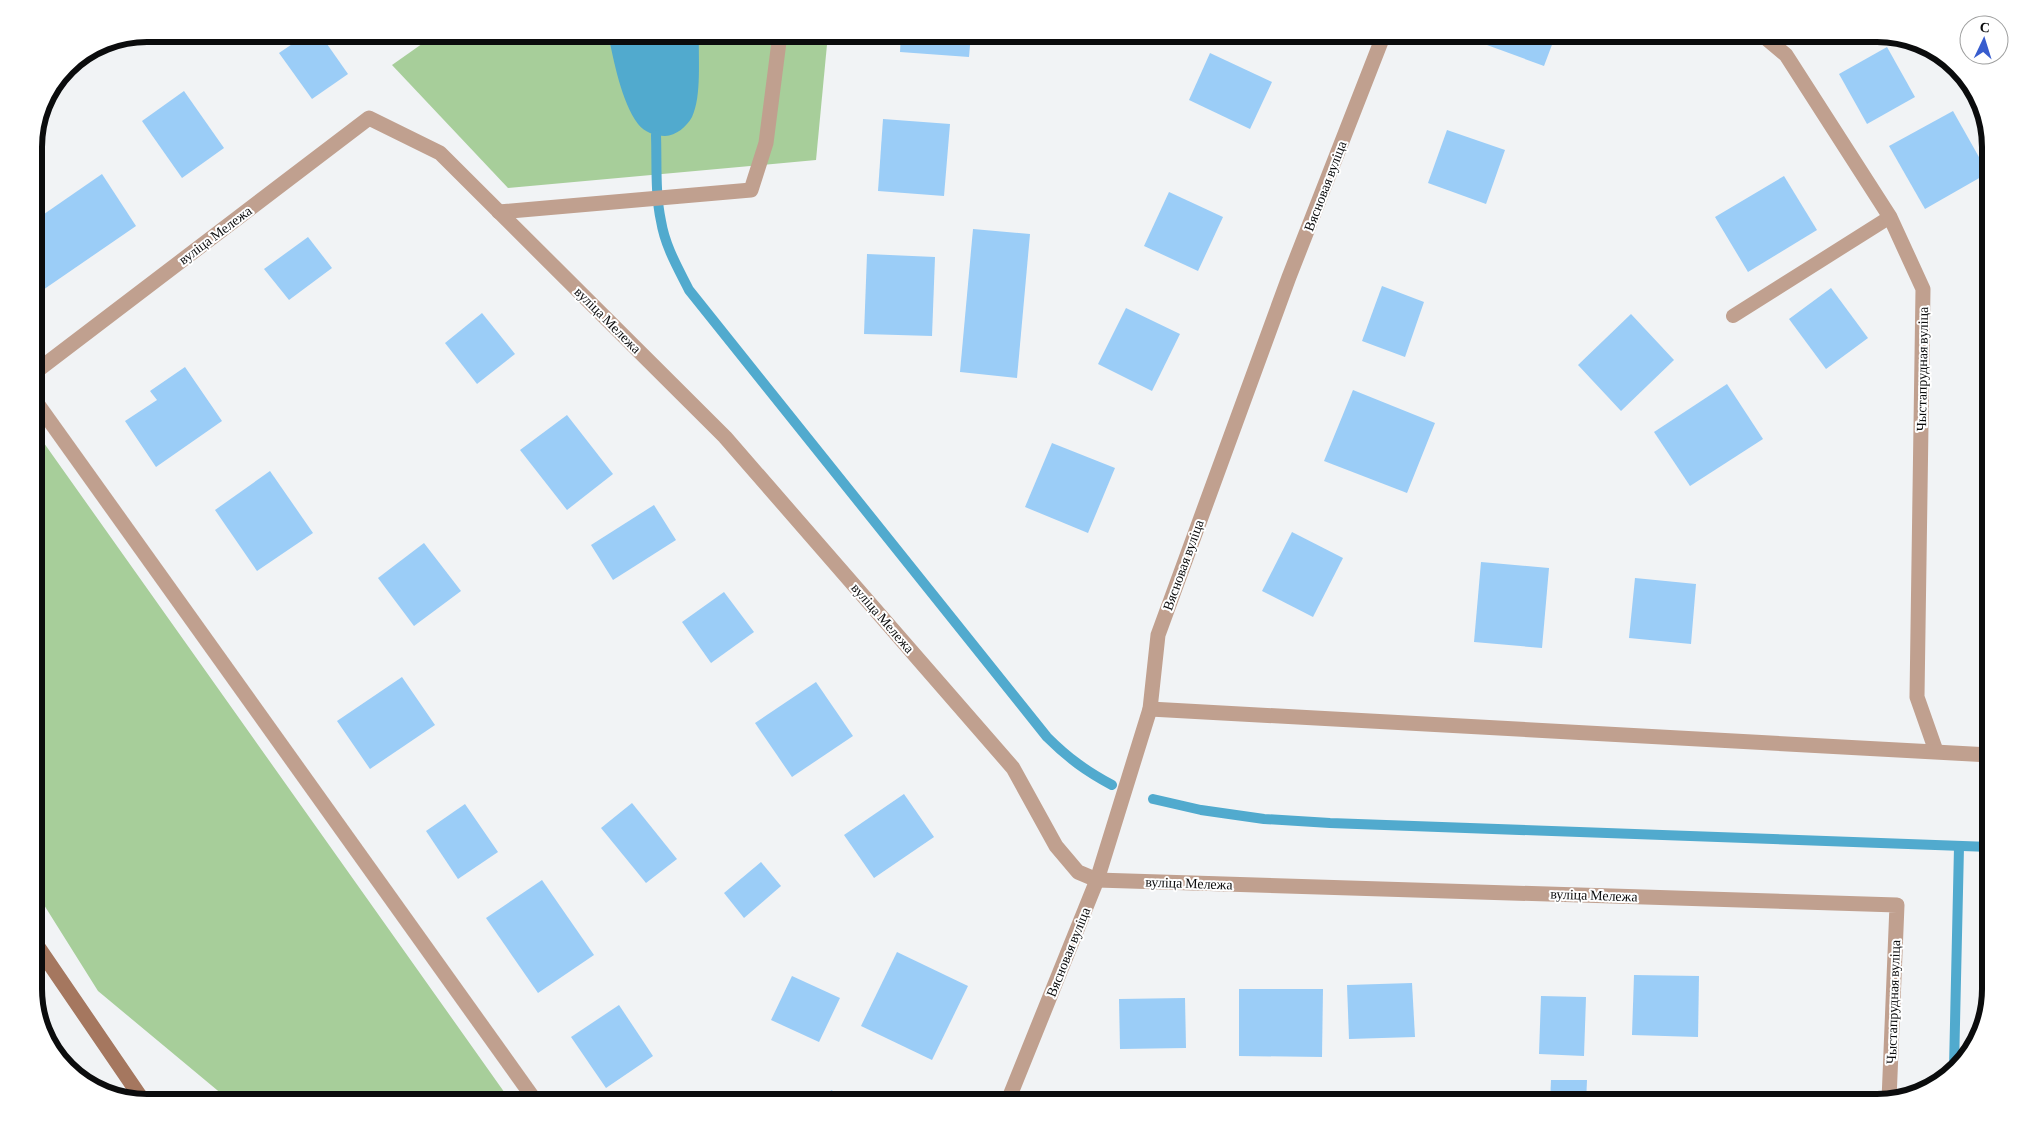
<svg xmlns="http://www.w3.org/2000/svg" width="2024" height="1137" font-family="'Crimson Pro',serif">
<style>
.green{fill:#a7ce9a}
.water{fill:#51aace}
.lines{fill:none;stroke-linecap:round;stroke-linejoin:round}
.stream{stroke:#51aace;stroke-width:10}
.building{fill:#9bcdf7}
.lane{stroke:#c0a08f;stroke-width:14}
.street{stroke:#c0a08f;stroke-width:15}
.secondary{stroke:#a5775f;stroke-width:15}
.labels{text-anchor:middle;stroke-width:4;stroke-linejoin:round;paint-order:stroke}
.street-label{font-size:14px;fill:#0b0c0d;stroke:#fff}
.rim{fill:none;stroke:#0b0c0d;stroke-width:6}
</style>
<rect width="100%" height="100%" fill="#f1f3f5"/>
<!-- green -->
<g class="green">
<polygon points="436,34 828,34 816,160 508,188 392,65"/>
<polygon points="34,429 512,1103 227,1103 223,1095 98,991 34,889"/>
</g>
<!-- water -->
<path class="water" d="M608 34H699C698 57 702 96 692 117 687 126 676 136 665 136 655 136 644 132 638 124 621 101 614 61 608 34Z"/>
<g class="lines">
<!-- stream -->
<g class="stream">
<path d="M656 135C657 164 655 193 661 221 665 246 678 268 689 290L1047 737C1068 758 1086 771 1112 785"/>
<polyline points="1153,799 1201,810 1264,819 1330,823 1990,847"/>
<polyline points="1954,1068 1959,847"/>
</g>
</g>
<!-- building -->
<g class="building">
<polygon points="307,34 320,34 348,74 312,99 279,53"/>
<polygon points="901,34 971,34 969,57 900,52"/>
<polygon points="1492,34 1556,34 1544,66 1487,45"/>
<polygon points="1887,47 1915,97 1867,124 1839,74"/>
<polygon points="1210,53 1272,82 1250,129 1189,100"/>
<polygon points="184,91 224,148 182,178 142,121"/>
<polygon points="1953,111 1988,173 1925,209 1889,146"/>
<polygon points="883,119 950,124 944,196 878,191"/>
<polygon points="1447,130 1505,150 1486,204 1428,183"/>
<polygon points="102,174 136,226 40,292 34,283 34,221"/>
<polygon points="1784,176 1817,230 1748,272 1715,217"/>
<polygon points="1169,192 1223,217 1198,271 1144,246"/>
<polygon points="973,229 1030,234 1017,378 960,372"/>
<polygon points="308,237 332,268 289,300 264,269"/>
<polygon points="867,254 935,257 932,336 864,334"/>
<polygon points="1382,286 1424,302 1405,357 1362,341"/>
<polygon points="1831,288 1868,338 1826,369 1789,319"/>
<polygon points="1126,308 1180,334 1152,391 1098,364"/>
<polygon points="482,313 515,354 477,384 445,343"/>
<polygon points="1631,314 1674,360 1621,411 1578,365"/>
<polygon points="185,367 222,421 156,467 125,421 157,400 150,391"/>
<polygon points="1727,384 1763,439 1690,486 1654,432"/>
<polygon points="1353,390 1435,423 1407,493 1324,461"/>
<polygon points="567,415 613,474 567,510 520,450"/>
<polygon points="1052,443 1115,468 1088,533 1025,507"/>
<polygon points="270,471 313,533 257,571 215,510"/>
<polygon points="654,505 676,540 613,580 591,545"/>
<polygon points="1292,532 1343,558 1313,617 1262,591"/>
<polygon points="424,543 461,591 414,626 378,578"/>
<polygon points="1481,562 1549,568 1542,648 1474,642"/>
<polygon points="1635,578 1696,584 1691,644 1629,638"/>
<polygon points="724,592 754,632 711,663 682,622"/>
<polygon points="402,677 435,725 370,769 337,721"/>
<polygon points="816,682 853,736 792,777 755,723"/>
<polygon points="904,794 934,837 874,878 844,835"/>
<polygon points="632,803 677,859 646,883 601,828"/>
<polygon points="465,804 498,852 458,879 426,831"/>
<polygon points="761,862 781,886 744,918 724,893"/>
<polygon points="542,880 594,955 538,993 486,918"/>
<polygon points="897,952 968,986 932,1060 861,1026"/>
<polygon points="1634,975 1699,976 1698,1037 1632,1035"/>
<polygon points="792,976 840,998 819,1042 771,1020"/>
<polygon points="1412,983 1415,1037 1349,1039 1347,985"/>
<polygon points="1239,989 1323,989 1322,1057 1239,1056"/>
<polygon points="1541,996 1586,997 1584,1056 1539,1054"/>
<polygon points="1185,998 1186,1048 1120,1049 1119,999"/>
<polygon points="619,1005 653,1056 606,1088 571,1037"/>
<polygon points="1551,1080 1587,1080 1586,1103 1550,1103"/>
<polygon points="831,1090 857,1103 825,1103"/>
</g>
<g class="lines">
<!-- lane -->
<polyline class="lane" points="1733,316 1890,217"/>
<!-- street -->
<g class="street">
<polyline points="1761,34 1786,55 1890,217 1923,289 1917,697 1936,751"/>
<polyline points="499,212 751,190 766,143 780,34"/>
<polyline points="34,373 369,118 440,153 725,437 1013,768 1056,846 1078,872 1097,880 1897,905 1889,1100"/>
<polyline points="34,399 537,1103"/>
<polyline points="1150,709 1990,755"/>
<polyline points="1007,1103 1097,880 1150,709 1158,635 1289,277 1384,34"/>
</g>
<!-- secondary -->
<polyline class="secondary" points="34,941 144,1102"/>
</g>
<g class="labels">
<!-- street labels -->
<g class="street-label">
<text transform="translate(1325 186) rotate(-69)" y="5">Вясновая вуліца</text>
<text transform="translate(215 235) rotate(-37)" y="5">вуліца Мележа</text>
<text transform="translate(608 320) rotate(45)" y="5">вуліца Мележа</text>
<text transform="translate(1922 369) rotate(-89)" y="5">Чыстапрудная вуліца</text>
<text transform="translate(1183 565) rotate(-70)" y="5">Вясновая вуліца</text>
<text transform="translate(883 618) rotate(49)" y="5">вуліца Мележа</text>
<text transform="translate(1189 883) rotate(2)" y="5">вуліца Мележа</text>
<text transform="translate(1594 895) rotate(2)" y="5">вуліца Мележа</text>
<text transform="translate(1068 952) rotate(-68)" y="5">Вясновая вуліца</text>
<text transform="translate(1893 1002) rotate(-88)" y="5">Чыстапрудная вуліца</text>
</g>
</g>
<!-- crop -->
<path d="M0 0H2024V1137H0ZM147 42H1877A105 105 0 0 1 1982 147V989A105 105 0 0 1 1877 1094H147A105 105 0 0 1 42 989V147A105 105 0 0 1 147 42Z" fill="#fff" fill-rule="evenodd"/>
<path class="rim" d="M147 42H1877A105 105 0 0 1 1982 147V989A105 105 0 0 1 1877 1094H147A105 105 0 0 1 42 989V147A105 105 0 0 1 147 42Z"/>
<!-- north arrow -->
<g transform="translate(1984 40) rotate(4)"><circle r="24" fill="#ffffff" stroke="#9d9e9e"/>
<path d="M0-4L9 19L0 12L-9 19Z" fill="#385dce"/>
<text y="-8" font-size="14" font-weight="bold" text-anchor="middle" fill="#0b0c0d">С</text>
</g>
</svg>
